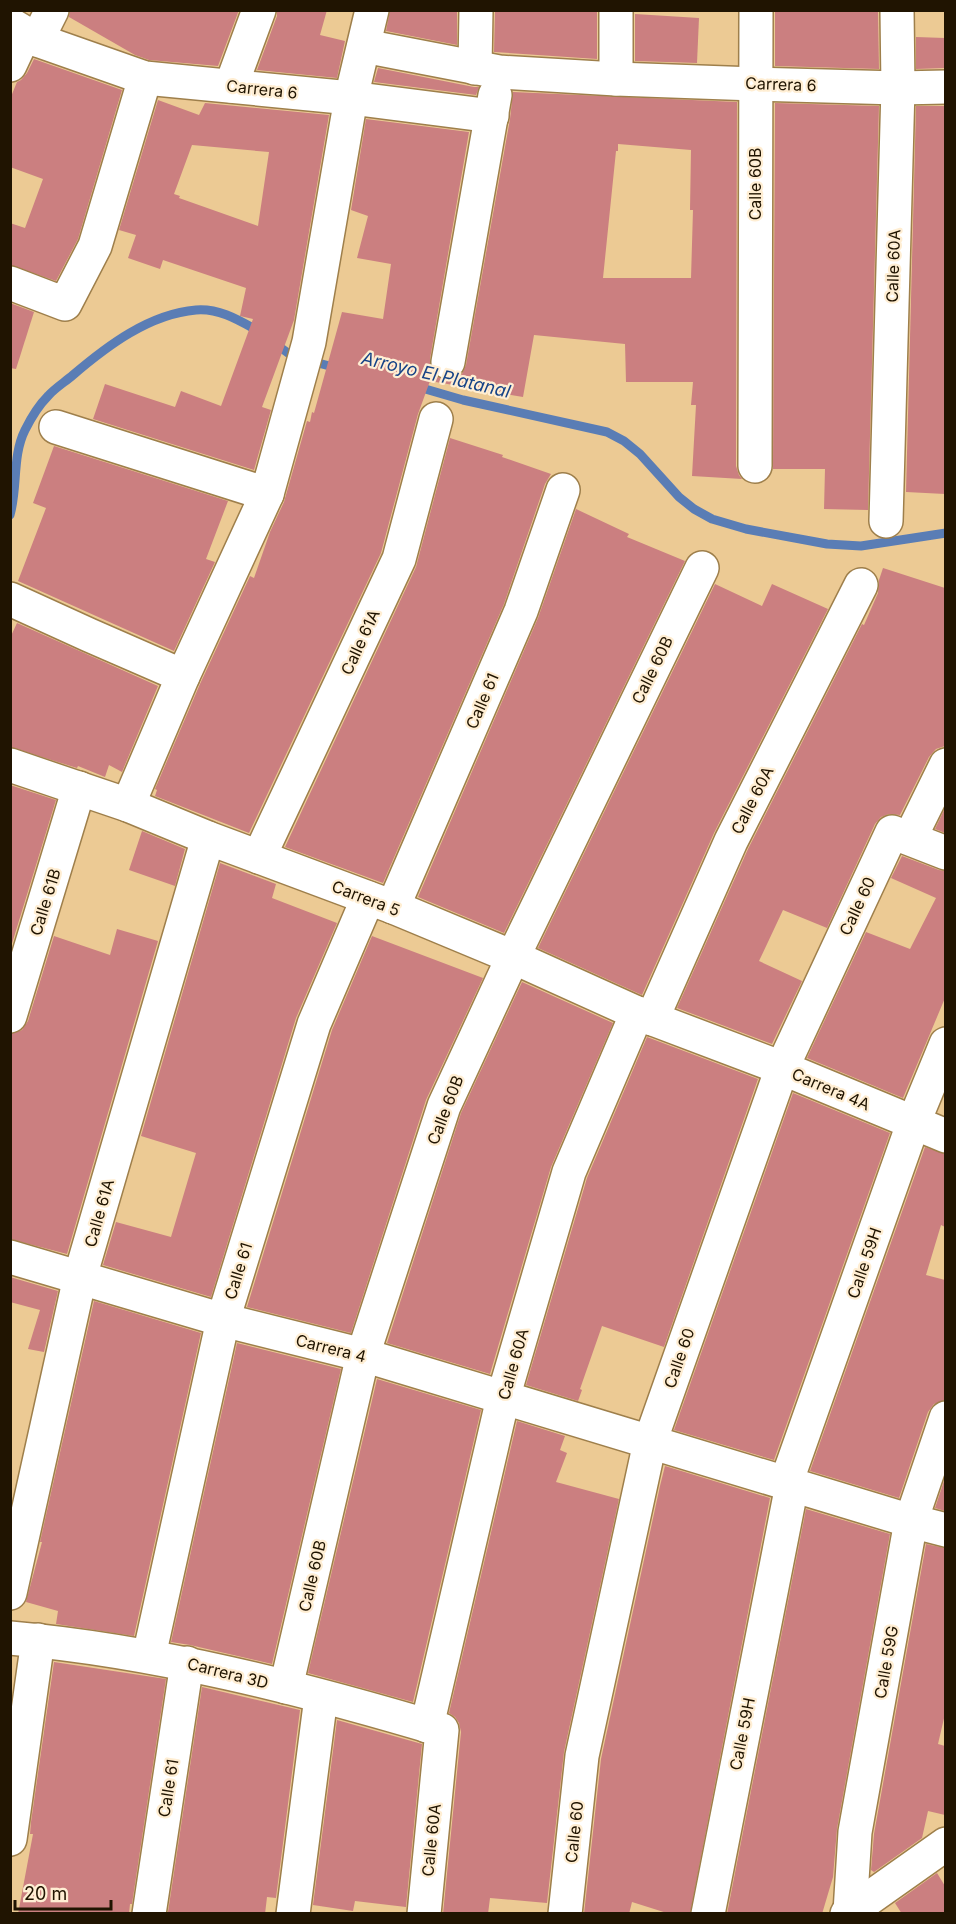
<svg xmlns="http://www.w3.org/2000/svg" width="956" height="1924" font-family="Inter,sans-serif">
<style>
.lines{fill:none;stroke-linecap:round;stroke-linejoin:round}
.stream{stroke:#5a7db5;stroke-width:9}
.building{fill:#cb7f80;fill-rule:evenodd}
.minor-casing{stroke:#9e7f4b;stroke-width:36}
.minor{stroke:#fff;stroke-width:33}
.labels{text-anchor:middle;stroke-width:4.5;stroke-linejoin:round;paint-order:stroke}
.street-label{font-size:16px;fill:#201401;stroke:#ffeed3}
.water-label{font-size:18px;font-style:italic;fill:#164387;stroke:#ffeed3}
</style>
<rect width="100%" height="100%" fill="#ecca94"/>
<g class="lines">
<!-- stream -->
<g class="stream">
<polyline points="273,342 292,356 337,368"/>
<polyline points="415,386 463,400 607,432 624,441 640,454 679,497 694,509 712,519 746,529 827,544 861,546 946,533"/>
<path d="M10 515C18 487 12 456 25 430 31 418 39 405 48 396 55 388 65 382 73 375 107 346 149 314 196 310 220 308 240 321 260 332"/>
</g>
</g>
<!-- building -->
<g class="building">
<polygon points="70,10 239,10 218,66 149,60 135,55 69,17"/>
<polygon points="277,10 327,10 320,35 345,41 337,78 257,70 277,16"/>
<polygon points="390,10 457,10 457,45 386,31"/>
<polygon points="495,10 597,10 597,59 494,52"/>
<polygon points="775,10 878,10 879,69 775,66"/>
<polygon points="635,14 699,18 697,63 635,61"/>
<polygon points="916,37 945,38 945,68 916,69"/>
<polygon points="34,59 122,90 78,239 56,281 10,265 10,223 25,228 43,179 10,167 10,99 17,82 21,80 27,73"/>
<polygon points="378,68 474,87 479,87 476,95 374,82"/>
<path d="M513 92 737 102 736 466 739 475 742 479 692 476 696 405H691L693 382H626L625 344 534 335 523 397 430 381 418 414 381 553 249 833 155 796 157 790 155 789 200 684 250 576 254 578 270 532 284 502 307 421 310 422 312 412 314 413 342 312 383 319 391 264 357 258 368 216 351 210 366 119 469 132 430 359V368L436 376 444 380H454L462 374 466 365 510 119ZM618 144 691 150 690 210H693L691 278H603L616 151H618Z"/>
<path d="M158 100 199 115 205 103 329 115 294 320 262 407 271 410 254 470 93 419 105 384 175 407 181 391 221 406 253 319 240 316 246 288 163 260 160 269 128 258 136 235 119 230ZM192 145 269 152 258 226 179 198 180 196 174 194Z"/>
<polygon points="775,103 879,106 868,510 824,509 825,469 773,469"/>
<polygon points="916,106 945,106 945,494 906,492"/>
<polygon points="10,303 34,312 16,369 10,368"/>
<polygon points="450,438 503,455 502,457 551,474 545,484 504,604 383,883 285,847 416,567"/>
<polygon points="54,446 228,501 206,559 215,562 174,651 18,581 46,508 33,503"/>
<polygon points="576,509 629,534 627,537 685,561 504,933 418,897 538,618"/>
<polygon points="883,568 945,588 945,746 936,749 929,757 900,815 889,814 881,817 875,824 827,928 783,910 759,961 802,981 772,1044 677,1008 748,849 862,624 864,625 878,593 879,580"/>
<polygon points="715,584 762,606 772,584 828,609 714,833 642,995 538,948"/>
<polygon points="17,623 158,686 122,772 109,765 105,777 78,766 77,768 10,747 10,638"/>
<polygon points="10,785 56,800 10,950"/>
<polygon points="945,808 945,833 935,829"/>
<polygon points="142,831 185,849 175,886 129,870"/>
<polygon points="902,856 939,870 945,871 945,998 903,1098 807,1058 866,932 910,949 936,898 891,878"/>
<polygon points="220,863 276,884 272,898 337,923 296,1018 211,1297 103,1265 116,1222 171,1237 196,1153 141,1136"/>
<polygon points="117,929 158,941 67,1254 10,1239 10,1034 22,1030 28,1021 54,936 110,955"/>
<polygon points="372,936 483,978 426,1100 351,1333 247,1307 332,1030"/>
<polygon points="522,982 613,1023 551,1167 490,1374 387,1343 461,1113"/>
<polygon points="647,1037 758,1079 664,1347 602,1326 580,1389 582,1390 578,1401 526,1385 587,1178"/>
<polygon points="793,1093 890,1133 774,1460 674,1430"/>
<polygon points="925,1147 945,1154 945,1227 941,1225 926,1275 945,1280 945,1400 934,1404 928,1412 899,1498 810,1471"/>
<polygon points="10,1277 58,1291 44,1352 28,1349 40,1310 10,1302"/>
<polygon points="94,1301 201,1333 134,1636 56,1624 58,1611 26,1602 42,1542 40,1542"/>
<polygon points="237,1343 341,1369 272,1664 190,1645 171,1642"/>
<polygon points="377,1379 481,1410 413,1702 308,1673"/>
<polygon points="517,1421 565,1436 560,1450 567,1453 556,1482 619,1499 564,1752 547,1903 490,1898 488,1914 443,1914 461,1732 459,1723 455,1717 449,1713"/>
<polygon points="665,1466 770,1498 690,1914 670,1914 632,1902 629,1914 584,1914 601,1759 660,1486"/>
<polygon points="945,1478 945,1511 935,1508"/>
<polygon points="806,1509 890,1534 837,1829 833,1877 822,1914 727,1914"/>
<polygon points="926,1544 945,1548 945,1714 938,1744 945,1746 945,1815 928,1811 922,1838 874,1872 871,1870 874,1834"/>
<polygon points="54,1662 166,1679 132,1904 130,1904 129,1914 18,1914 33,1834 30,1834 31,1822"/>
<polygon points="202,1687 300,1710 276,1898 267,1897 265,1914 177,1914 168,1912"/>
<polygon points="337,1720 422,1744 406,1907 355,1901 353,1911 313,1905"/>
<polygon points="937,1873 945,1886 945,1914 902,1914 895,1903"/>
</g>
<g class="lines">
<!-- minor casing -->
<g class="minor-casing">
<g id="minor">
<polyline points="10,24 37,40 145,78 351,98 492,116"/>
<polyline points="37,40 52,10"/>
<polyline points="364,46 499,72 616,79 755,84 898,88 946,87"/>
<polyline points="10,65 25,33"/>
<polyline points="475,68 476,10"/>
<polyline points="616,79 616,10"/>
<polyline points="231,86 259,10"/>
<polyline points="10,283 65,304 95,246 145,78"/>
<polyline points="448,362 495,95"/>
<polyline points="56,427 267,494"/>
<polyline points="755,466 756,10"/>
<polyline points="886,521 898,88 897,10"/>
<polyline points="10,599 89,635 183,676"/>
<polyline points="10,765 128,805 208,838 393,907 513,957 637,1013 782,1068 946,1136"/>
<polyline points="128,805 183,676 267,494 309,342 351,98 372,10"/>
<polyline points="910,838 946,765"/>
<polyline points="259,857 399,559 436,419"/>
<polyline points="393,907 521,611 563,490"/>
<polyline points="10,1016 79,788"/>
<polyline points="652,1019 731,841 861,585"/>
<polyline points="10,1257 223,1320 363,1355 911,1521 946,1530"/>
<polyline points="786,1483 913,1124 946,1044"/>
<polyline points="10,1593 80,1277 208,838"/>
<path d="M10 1638C157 1651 301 1688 442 1730L424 1914"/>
<polyline points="149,1656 223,1320 314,1024 368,898"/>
<polyline points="286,1687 363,1355 444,1106 513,957 702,568"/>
<polyline points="427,1726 503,1398 569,1172 637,1013"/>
<polyline points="10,1839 38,1640"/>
<polyline points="850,1912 855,1832 911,1521 946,1418"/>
<polyline points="149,1914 187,1663"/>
<polyline points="293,1914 321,1697"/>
<polyline points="565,1914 582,1756 650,1442 782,1068 892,832 946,853"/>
<polyline points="708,1914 792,1485"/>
<polyline points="847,1914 946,1844"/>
</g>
</g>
<!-- minor -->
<use href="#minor" class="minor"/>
</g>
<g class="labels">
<!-- street labels -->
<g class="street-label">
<text transform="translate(781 84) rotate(2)" y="6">Carrera 6</text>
<text transform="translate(262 89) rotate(6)" y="6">Carrera 6</text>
<text transform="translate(755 184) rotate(-90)" y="6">Calle 60B</text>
<text transform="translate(893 266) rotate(-88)" y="6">Calle 60A</text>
<text transform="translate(360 642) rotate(-65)" y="6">Calle 61A</text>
<text transform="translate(652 670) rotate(-64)" y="6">Calle 60B</text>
<text transform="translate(482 701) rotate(-67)" y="6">Calle 61</text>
<text transform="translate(752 800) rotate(-63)" y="6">Calle 60A</text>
<text transform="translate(366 898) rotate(21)" y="6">Carrera 5</text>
<text transform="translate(45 902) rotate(-73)" y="6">Calle 61B</text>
<text transform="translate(857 906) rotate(-65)" y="6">Calle 60</text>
<text transform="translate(831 1089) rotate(23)" y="6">Carrera 4A</text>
<text transform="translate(445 1110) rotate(-69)" y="6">Calle 60B</text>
<text transform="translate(99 1213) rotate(-74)" y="6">Calle 61A</text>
<text transform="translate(864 1263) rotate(-71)" y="6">Calle 59H</text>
<text transform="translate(238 1271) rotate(-73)" y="6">Calle 61</text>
<text transform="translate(331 1348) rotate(14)" y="6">Carrera 4</text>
<text transform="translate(679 1358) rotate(-71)" y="6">Calle 60</text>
<text transform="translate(513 1364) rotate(-74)" y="6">Calle 60A</text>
<text transform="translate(312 1576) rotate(-77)" y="6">Calle 60B</text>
<text transform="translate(886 1662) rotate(-80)" y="6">Calle 59G</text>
<text transform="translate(228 1673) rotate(14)" y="6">Carrera 3D</text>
<text transform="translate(742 1734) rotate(-79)" y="6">Calle 59H</text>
<text transform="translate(168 1788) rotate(-81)" y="6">Calle 61</text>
<text transform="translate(574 1832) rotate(-84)" y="6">Calle 60</text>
<text transform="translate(431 1840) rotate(-84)" y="6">Calle 60A</text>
</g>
<!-- water labels -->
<g class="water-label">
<text transform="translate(436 375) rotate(13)" y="6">Arroyo El Platanal</text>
</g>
</g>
<!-- border -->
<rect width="956" height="1924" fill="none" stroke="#201401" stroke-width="24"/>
<!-- scale -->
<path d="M15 1900v9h96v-9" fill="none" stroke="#201401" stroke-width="3"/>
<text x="24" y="1900" font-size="18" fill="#201401" stroke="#ffeed3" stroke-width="4.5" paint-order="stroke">20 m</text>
</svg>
